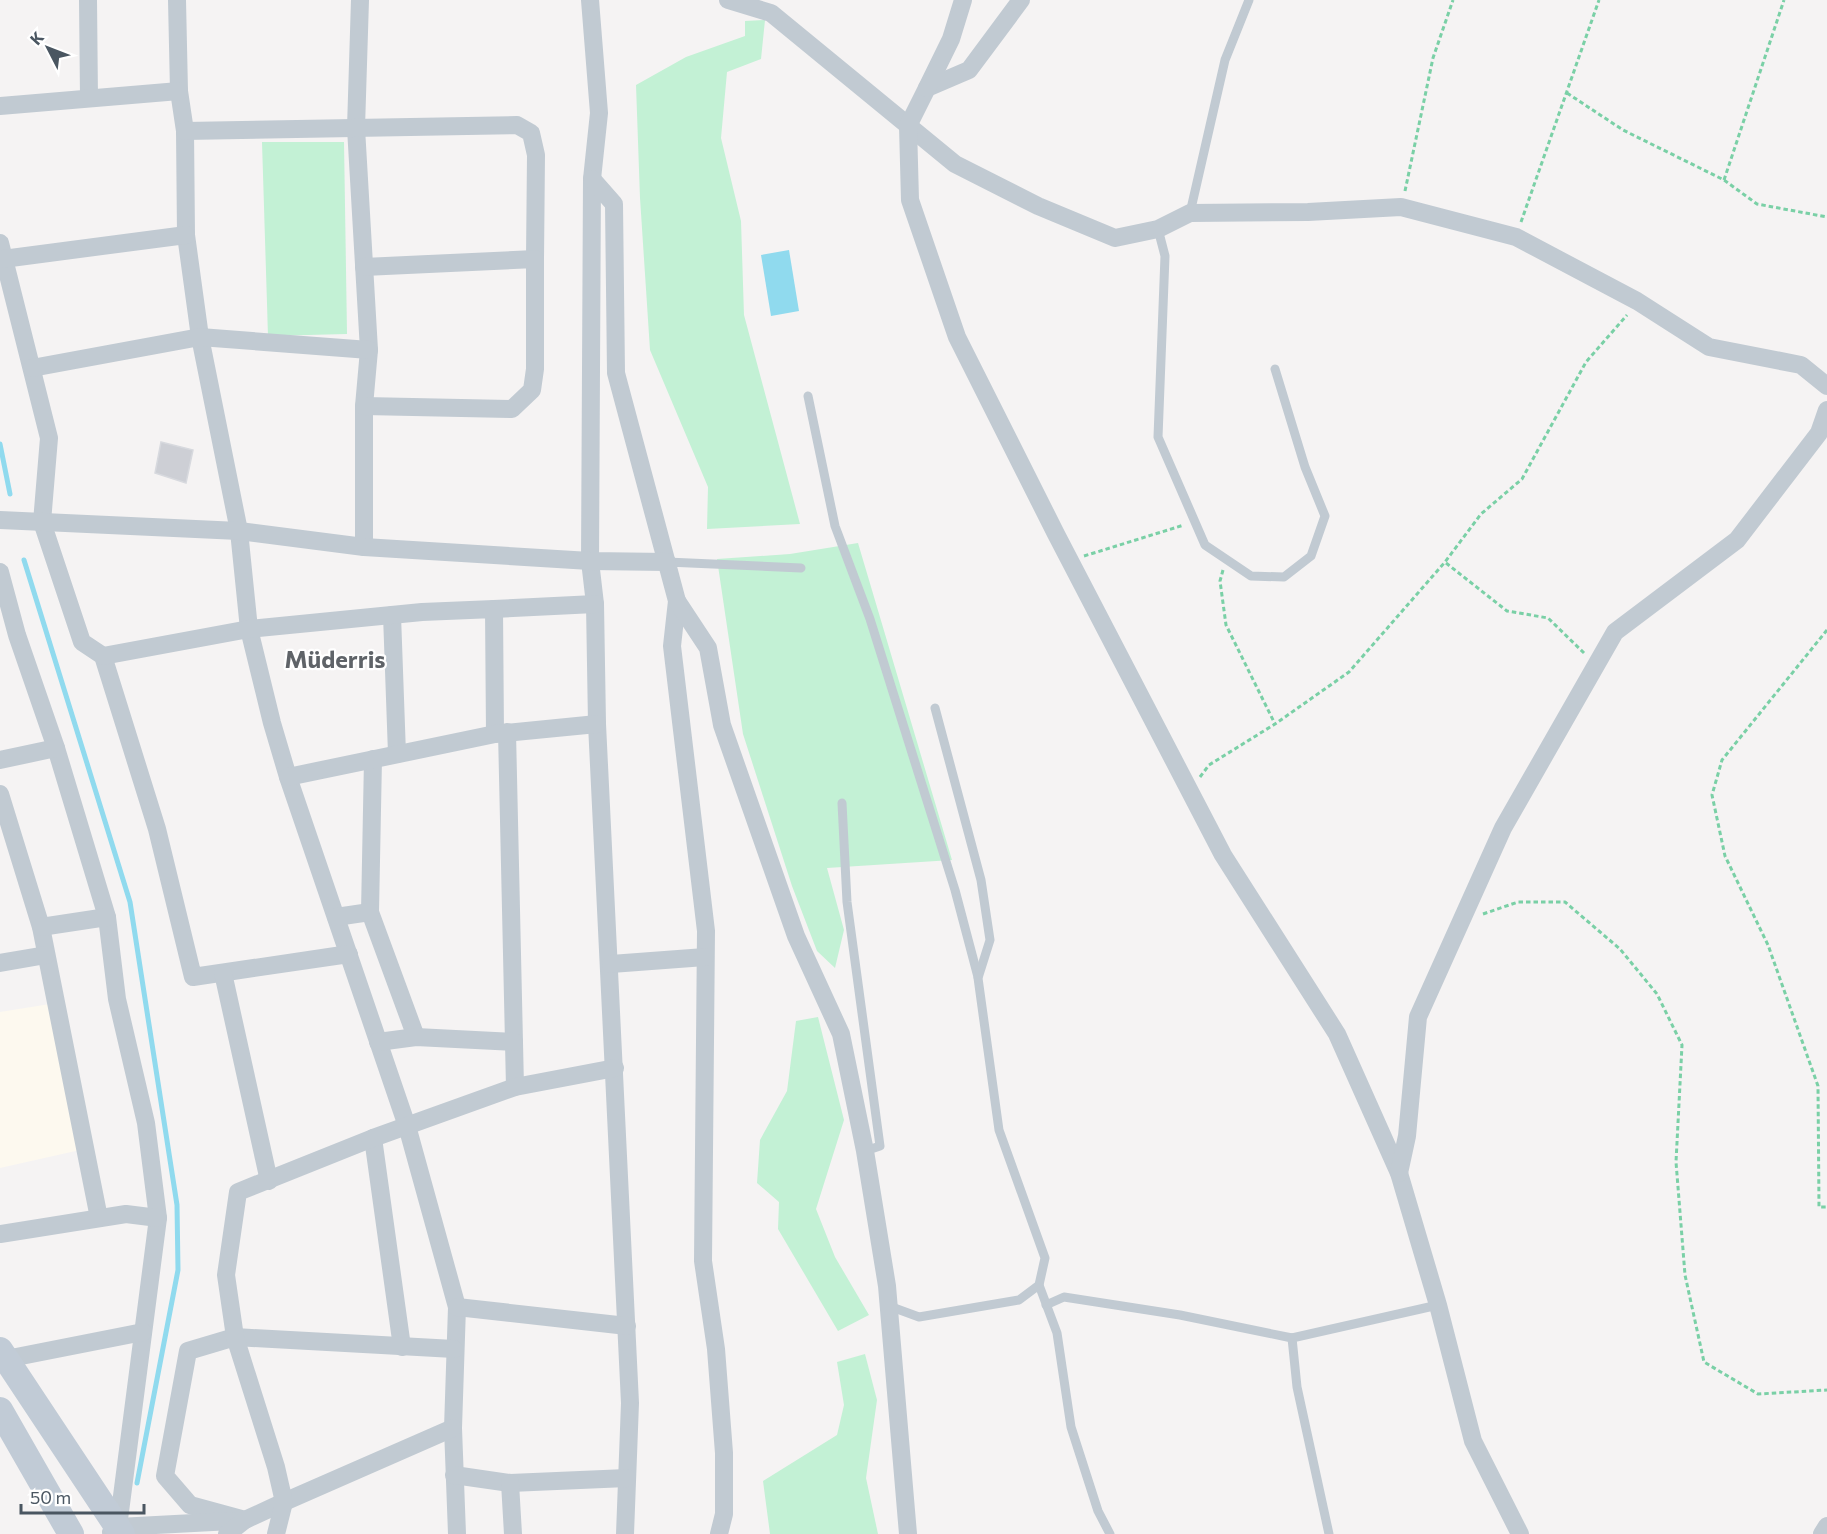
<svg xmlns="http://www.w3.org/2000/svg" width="1827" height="1534" font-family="Commissioner,sans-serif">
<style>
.commercial{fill:#fdf9ef}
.green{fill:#c3f1d5}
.water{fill:#90daee}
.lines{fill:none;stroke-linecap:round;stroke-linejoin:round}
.stream{stroke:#90daee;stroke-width:5}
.building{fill:#cdcfd5;stroke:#d7d9de;stroke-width:1.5}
.path{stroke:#7ad0a6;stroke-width:3;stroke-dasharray:4.5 3;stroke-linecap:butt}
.lane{stroke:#c1cad2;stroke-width:9}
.street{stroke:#c1cad2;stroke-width:18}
.secondary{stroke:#c1cbd6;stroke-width:26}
.labels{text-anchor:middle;stroke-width:4.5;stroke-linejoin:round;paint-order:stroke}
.district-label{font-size:24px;font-weight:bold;fill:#5f6368;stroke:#fff}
</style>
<rect width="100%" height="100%" fill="#f5f3f3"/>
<!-- commercial -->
<polygon class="commercial" points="50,1004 80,1150 0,1168 0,1012"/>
<!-- green -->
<g class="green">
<polygon points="765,20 761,59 727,72 721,138 741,221 744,315 800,524 707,529 708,487 650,350 640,198 636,85 686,57 745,36 745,21"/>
<polygon points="262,142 344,142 347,334 268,336"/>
<polygon points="858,543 952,860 827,868 844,930 835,968 817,951 792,886 743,734 717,559 790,554"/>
<polygon points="818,1017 844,1120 816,1209 835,1257 869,1315 838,1331 778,1229 779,1202 757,1183 760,1140 787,1091 796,1021"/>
<polygon points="865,1354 877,1400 866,1478 878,1534 770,1534 763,1481 837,1435 844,1405 837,1362"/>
</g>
<!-- water -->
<polygon class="water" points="789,250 799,311 771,316 761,255"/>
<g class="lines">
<!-- stream -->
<g class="stream">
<polyline points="0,444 10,494"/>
<polyline points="24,560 130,902 177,1205 178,1270 137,1483"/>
</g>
</g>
<!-- building -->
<polygon class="building" points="161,442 193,450 186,483 155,473"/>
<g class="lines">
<!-- path -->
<g class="path">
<polyline points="1567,93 1623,130 1724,180 1757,204 1827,217"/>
<polyline points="1724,180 1784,0"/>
<polyline points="1405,191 1433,58 1453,0"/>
<polyline points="1521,222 1599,0"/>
<polyline points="1084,556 1184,525"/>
<polyline points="1446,563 1507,611 1548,618 1584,653"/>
<polyline points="1223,570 1220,581 1226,625 1275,724"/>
<polyline points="1827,630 1722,760 1712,795 1725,856 1768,945 1818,1086 1819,1207 1827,1207"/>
<polyline points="1200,777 1209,765 1275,724 1349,672 1445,562 1481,514 1522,479 1586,362 1627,315"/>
<polyline points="1483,914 1518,902 1565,902 1620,949 1657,994 1682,1045 1676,1162 1685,1275 1704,1362 1758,1394 1827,1390"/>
</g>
<!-- lane -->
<g class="lane">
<polyline points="1190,213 1225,60 1249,0"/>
<polyline points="1158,229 1165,256 1158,437 1205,545 1251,576 1284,577 1311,556 1325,516 1305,467 1275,369"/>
<polyline points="808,396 835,526 870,619 955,890 978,977"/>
<polyline points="667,562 801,568"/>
<polyline points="842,803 847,902 880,1146 865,1151"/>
<polyline points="1039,1285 1057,1333 1071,1427 1098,1511 1110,1534"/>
<polyline points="1046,1305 1064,1297 1180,1315 1292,1338 1438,1305"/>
<polyline points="889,1306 919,1317 1019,1300 1039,1285 1045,1258 999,1130 978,978 990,940 981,880 935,708"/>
<polyline points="1292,1338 1297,1387 1329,1534"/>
</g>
<!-- street -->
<g class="street">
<polyline points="88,0 89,98"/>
<polyline points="177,0 179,91 185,131 186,235 200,337 239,531 249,629 272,723 288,777 407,1126 457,1307 453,1428 457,1534"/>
<polyline points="360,0 356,128 369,350 364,406 364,547"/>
<polyline points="590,0 599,113 592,179 590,561 595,604 597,724 630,1403 625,1534"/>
<polyline points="728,0 771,13 955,164 1038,206 1115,238 1158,229 1190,213 1308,212 1401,207 1516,237 1637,301 1709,347 1801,365 1827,386"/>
<polyline points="1021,0 969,70 927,88 908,126 910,200 957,337 1056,534 1223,855 1337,1034 1399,1173 1438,1305 1473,1441 1520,1534"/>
<polyline points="927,88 951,39 963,0"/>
<polyline points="0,106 179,91"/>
<polyline points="185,131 517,125 531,133 536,155 535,259"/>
<polyline points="592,179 614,204 616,373 677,601 672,646 706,931 703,1261 716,1349 724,1453 724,1514 719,1534"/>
<polyline points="0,243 49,438 42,522 82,642 103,656 157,829 193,977 349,954"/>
<polyline points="3,259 186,235"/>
<polyline points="32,368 200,337 369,350"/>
<polyline points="364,406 512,409 532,390 535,369 535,259 364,267"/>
<polyline points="0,520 239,531 364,547 590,561 667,562"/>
<polyline points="0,572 17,635 56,748 107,917 117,999 146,1123 158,1218 118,1527"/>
<polyline points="677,601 708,648 722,725 796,936 841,1034 865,1151 887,1286 908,1534"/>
<polyline points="494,609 595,604"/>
<polyline points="392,615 397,754"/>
<polyline points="103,656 249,629 422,612 494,609 495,734"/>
<polyline points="507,732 515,1087"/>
<polyline points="373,759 370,912 416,1037"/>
<polyline points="0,760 56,748"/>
<polyline points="288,777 495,734 597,724"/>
<polyline points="0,794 41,927 99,1218"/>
<polyline points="336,917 370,912"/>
<polyline points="41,927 107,917"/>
<polyline points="0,963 46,955"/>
<polyline points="611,964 705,957"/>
<polyline points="223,973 269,1181"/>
<polyline points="378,1042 416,1037 514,1042"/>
<polyline points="373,1138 402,1347"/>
<polyline points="1399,1173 1407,1136 1418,1017 1503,828 1615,632 1737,540 1819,433 1827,410"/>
<polyline points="0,1234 126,1214 158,1218"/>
<polyline points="457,1307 627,1326"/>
<polyline points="6,1359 143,1332"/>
<polyline points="454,1475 510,1483 627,1478"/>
<polyline points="510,1483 513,1534"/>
<polyline points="245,1520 190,1505 165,1476 188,1351 235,1337 454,1349"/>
<polyline points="111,1532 118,1527 232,1521"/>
<polyline points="227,1534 245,1520 284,1502 453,1428"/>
<polyline points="276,1534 284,1502 276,1467 235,1337 226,1275 238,1192 373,1138 515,1087 615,1068"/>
<polyline points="1822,1534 1827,1526"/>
</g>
<!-- secondary -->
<g class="secondary">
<polyline points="0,1350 122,1534"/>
<polyline points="0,1410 71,1534"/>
</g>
</g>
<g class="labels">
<!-- district labels -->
<g class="district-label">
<text x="335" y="668">Müderris</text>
</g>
</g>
<!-- north arrow -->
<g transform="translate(48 48) rotate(312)" stroke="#ffffff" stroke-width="4.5" paint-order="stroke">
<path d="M0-4.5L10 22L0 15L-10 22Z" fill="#4a5661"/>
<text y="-9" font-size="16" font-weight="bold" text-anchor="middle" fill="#4a5661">K</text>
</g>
<!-- scale -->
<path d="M21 1504v9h123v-9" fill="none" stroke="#4a5661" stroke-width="3"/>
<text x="30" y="1504" font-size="18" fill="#4a5661" stroke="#ffffff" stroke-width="4.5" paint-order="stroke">50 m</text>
</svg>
